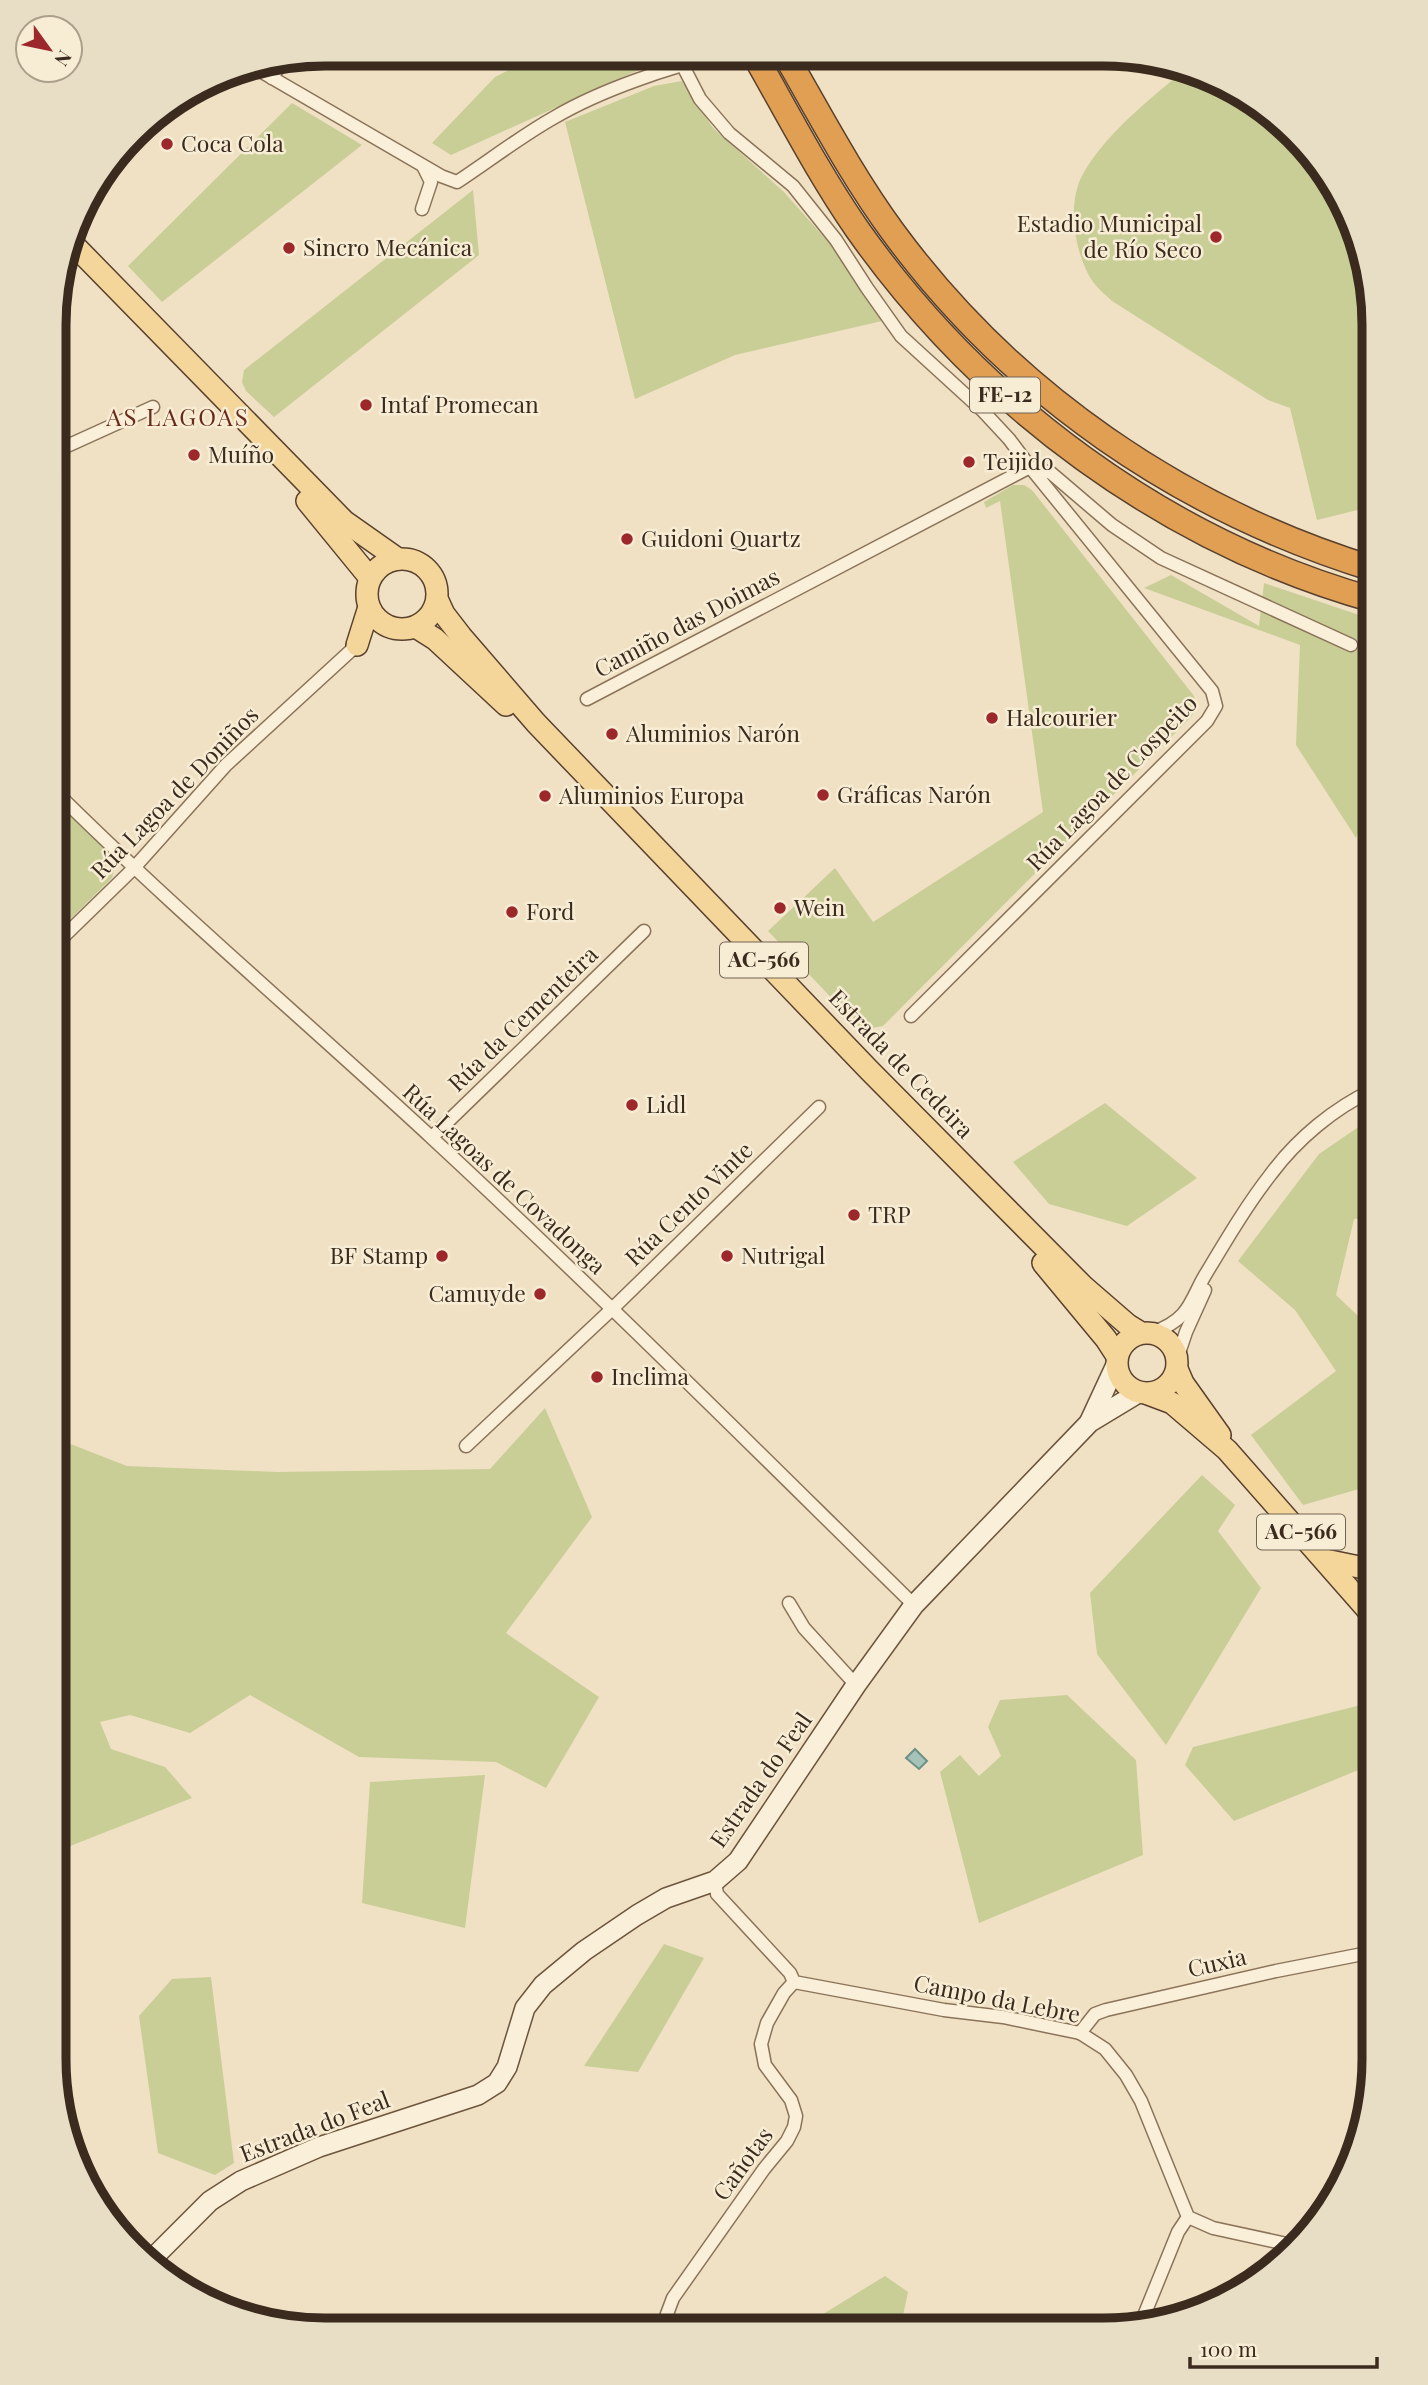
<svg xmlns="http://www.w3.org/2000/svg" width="1428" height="2385" font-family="'Playfair Display',serif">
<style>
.green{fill:#c9ce97}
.water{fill:#a6c3b9;stroke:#6c9187;stroke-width:2}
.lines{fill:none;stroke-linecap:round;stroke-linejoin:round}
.street-casing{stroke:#8b735a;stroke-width:15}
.secondary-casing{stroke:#6d543d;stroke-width:22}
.primary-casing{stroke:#59412e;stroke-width:24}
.highway-casing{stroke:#59412e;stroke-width:27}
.street{stroke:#faefd8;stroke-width:12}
.secondary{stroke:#faefd8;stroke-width:19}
.primary{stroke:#f4d69b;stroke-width:21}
.highway{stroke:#e19f53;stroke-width:24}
.poi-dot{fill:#9c282c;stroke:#f7ecd4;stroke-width:2.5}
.labels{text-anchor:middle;stroke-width:5;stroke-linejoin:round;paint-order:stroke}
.shield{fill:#f7ecd4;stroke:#736555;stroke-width:2}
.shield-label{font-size:21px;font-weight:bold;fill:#3b2b1e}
.poi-label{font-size:23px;fill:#3b2b1e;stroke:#f7ecd4;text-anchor:start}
.street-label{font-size:23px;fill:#3b2b1e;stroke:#f7ecd4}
.neighbourhood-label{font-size:24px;letter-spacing:2px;fill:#692a1c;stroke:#f7ecd4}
.rim{fill:none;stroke:#3b2b1e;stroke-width:9}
</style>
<rect width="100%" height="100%" fill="#f0e1c4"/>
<!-- green -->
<g class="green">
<polygon points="539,55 650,55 652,64 451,155 432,143 495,77"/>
<path d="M1180 74 1255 103 1268 111 1318 161 1353 222 1374 326V377L1363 386 1374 384V506L1317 520 1290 408 1268 400 1112 301C1106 295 1098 289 1093 282 1077 259 1069 216 1077 189 1089 148 1148 100 1180 74Z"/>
<polygon points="682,81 713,128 784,192 830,244 882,321 735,355 635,399 565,122 654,86"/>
<polygon points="292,103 362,145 162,302 128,266"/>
<polygon points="473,190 479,255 274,417 246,391 242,382 244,370"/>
<polygon points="1013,485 1024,485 1032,490 1194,696 1196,703 1192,716 883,1026 866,1029 859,1027 768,931 835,868 873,922 1043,812 1000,501 986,508 984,502"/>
<polygon points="1171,575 1259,626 1264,583 1374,620 1374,794 1356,838 1296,745 1300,645 1144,588"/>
<path d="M56 802 110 854C115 863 115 868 112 878L56 933Z"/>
<polygon points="1105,1103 1197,1178 1127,1226 1049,1204 1013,1162"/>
<polygon points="1373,1117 1373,1217 1354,1219 1336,1295 1373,1330 1373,1485 1303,1505 1251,1435 1336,1371 1295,1310 1238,1261 1319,1154"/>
<polygon points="545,1408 592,1517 506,1633 599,1697 546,1788 496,1762 359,1757 250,1695 190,1733 130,1715 100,1722 111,1749 165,1767 192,1798 55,1852 55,1438 127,1466 277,1472 490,1469"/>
<polygon points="1202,1475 1235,1505 1218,1531 1261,1588 1166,1745 1097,1654 1090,1593"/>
<polygon points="1067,1695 1136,1760 1143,1855 979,1923 940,1772 960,1755 979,1776 1001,1756 988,1727 1000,1700"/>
<polygon points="1373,1702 1373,1764 1234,1821 1185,1765 1193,1747"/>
<polygon points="485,1775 465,1928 362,1903 370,1782"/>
<polygon points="664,1944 704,1958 638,2072 584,2066"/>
<polygon points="211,1977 234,2163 215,2175 158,2153 139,2016 172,1979"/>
<polygon points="885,2276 908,2292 900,2330 819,2330 815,2319"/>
</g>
<!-- water -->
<polygon class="water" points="915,1749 927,1761 919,1769 906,1758"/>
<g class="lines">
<!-- street casing -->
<g class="street-casing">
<g id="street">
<polyline points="683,66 700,99 729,133 793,186 836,240 867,288 901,336 982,410 1009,439 1030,467 1051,473 1112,525 1161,558 1351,645"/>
<path d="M255 68 441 176 457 182C489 161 521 136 555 117 601 90 669 67 721 55"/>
<polyline points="272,78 281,63"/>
<polyline points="422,209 431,182 423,166"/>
<polyline points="56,451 153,407"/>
<polyline points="587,699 1030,467 1212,691 1216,706 1207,721 911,1016"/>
<path d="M56 792C177 912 307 1022 432 1138 596 1290 754 1448 914 1605"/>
<polyline points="56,944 133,869 226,765 357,645"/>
<polyline points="432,1137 644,931"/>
<path d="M1151 1333C1163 1329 1174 1324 1183 1314 1192 1304 1197 1289 1204 1277 1225 1242 1246 1206 1271 1174 1297 1139 1334 1108 1373 1090"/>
<polyline points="1177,1359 1186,1332 1205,1290"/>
<polyline points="466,1446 611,1310 819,1107"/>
<polyline points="789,1603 804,1628 856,1685"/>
<polyline points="715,1881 717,1894 790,1973 794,1982 944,2010 1003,2017 1080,2033 1105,2049 1126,2075 1141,2101 1188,2217 1213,2228 1296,2246"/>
<polyline points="1080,2033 1095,2014 1106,2010 1276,1971 1373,1952"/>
<polyline points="1141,2323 1178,2232 1188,2217"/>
<polyline points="661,2330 673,2298 764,2169 787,2141 794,2127 796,2116 791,2100 765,2065 761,2044 767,2023 784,1993 794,1982"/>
</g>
</g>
<!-- secondary casing -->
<g class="secondary-casing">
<g id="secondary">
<polyline points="1090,1421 1116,1365"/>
<polyline points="148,2263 210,2201 241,2181 319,2147 478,2095 497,2083 507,2067 525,2008 543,1985 584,1951 637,1915 666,1898 715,1881 738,1861 856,1685 914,1605 1090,1422 1138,1393"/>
</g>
</g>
<!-- primary casing -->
<g class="primary-casing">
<g id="primary">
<polyline points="71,242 344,521 398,559"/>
<polyline points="307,501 370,578"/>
<circle cx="402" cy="594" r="35"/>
<polyline points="438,601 444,614 461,636 536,723 869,1070 1083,1286 1128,1325 1141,1333"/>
<polyline points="416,627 435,639 506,705"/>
<polyline points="357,645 369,607"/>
<polyline points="1043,1263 1106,1339 1117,1356"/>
<circle cx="1147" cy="1363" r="30"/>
<polyline points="1177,1369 1183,1383 1220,1435"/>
<polyline points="1148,1394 1172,1403 1227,1450 1373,1616"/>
<polyline points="1325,1560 1359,1567 1373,1560"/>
</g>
</g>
<!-- highway casing -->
<g class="highway-casing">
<g id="highway">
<path d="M755 56C788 114 819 174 857 229 981 405 1166 542 1374 600"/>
<path d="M786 56C820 115 852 176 893 232 1012 394 1182 510 1374 569"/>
</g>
</g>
<!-- street -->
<use href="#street" class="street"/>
<!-- secondary -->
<use href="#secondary" class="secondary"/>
<!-- primary -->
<use href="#primary" class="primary"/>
<!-- highway -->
<use href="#highway" class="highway"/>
</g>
<!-- markers -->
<g class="poi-dot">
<circle cx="167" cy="144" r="7"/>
<circle cx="1216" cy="237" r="7"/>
<circle cx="289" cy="248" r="7"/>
<circle cx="366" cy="405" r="7"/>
<circle cx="194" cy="455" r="7"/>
<circle cx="969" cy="462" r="7"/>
<circle cx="627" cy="539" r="7"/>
<circle cx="992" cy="718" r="7"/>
<circle cx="612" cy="734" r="7"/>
<circle cx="823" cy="795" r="7"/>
<circle cx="545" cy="796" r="7"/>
<circle cx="780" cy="908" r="7"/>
<circle cx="512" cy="912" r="7"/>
<circle cx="632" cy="1105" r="7"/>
<circle cx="854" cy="1215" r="7"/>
<circle cx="442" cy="1256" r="7"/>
<circle cx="727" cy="1256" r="7"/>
<circle cx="540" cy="1294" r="7"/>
<circle cx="597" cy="1377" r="7"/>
</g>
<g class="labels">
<!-- shield labels -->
<g class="shield">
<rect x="970" y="377.5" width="70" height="35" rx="5"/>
<rect x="720" y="942.5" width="88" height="35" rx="5"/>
<rect x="1257" y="1514.5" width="88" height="35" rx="5"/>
</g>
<g class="shield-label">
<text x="1005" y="402">FE-12</text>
<text x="764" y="967">AC-566</text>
<text x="1301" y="1539">AC-566</text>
</g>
<!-- poi labels -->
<g class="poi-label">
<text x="181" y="152">Coca Cola</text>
<text x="1202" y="232" text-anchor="end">Estadio Municipal<tspan x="1202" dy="26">de Río Seco</tspan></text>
<text x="303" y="256">Sincro Mecánica</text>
<text x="380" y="413">Intaf Promecan</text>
<text x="208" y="463">Muíño</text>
<text x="983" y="470">Teijido</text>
<text x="641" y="547">Guidoni Quartz</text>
<text x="1006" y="726">Halcourier</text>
<text x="626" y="742">Aluminios Narón</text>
<text x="837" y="803">Gráficas Narón</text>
<text x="559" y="804">Aluminios Europa</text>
<text x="794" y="916">Wein</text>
<text x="526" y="920">Ford</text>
<text x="646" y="1113">Lidl</text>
<text x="868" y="1223">TRP</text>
<text x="428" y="1264" text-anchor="end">BF Stamp</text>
<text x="741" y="1264">Nutrigal</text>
<text x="526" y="1302" text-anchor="end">Camuyde</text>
<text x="611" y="1385">Inclima</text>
</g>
<!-- street labels -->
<g class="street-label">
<text transform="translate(687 623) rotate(-28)" y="8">Camiño das Doimas</text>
<text transform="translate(1112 783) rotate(-46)" y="8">Rúa Lagoa de Cospeito</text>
<text transform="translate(175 793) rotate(-46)" y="8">Rúa Lagoa de Doniños</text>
<text transform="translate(523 1019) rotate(-44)" y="8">Rúa da Cementeira</text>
<text transform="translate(901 1064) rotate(46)" y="8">Estrada de Cedeira</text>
<text transform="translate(504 1179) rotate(43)" y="8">Rúa Lagoas de Covadonga</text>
<text transform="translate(689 1204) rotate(-44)" y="8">Rúa Cento Vinte</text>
<text transform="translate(761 1780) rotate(-55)" y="8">Estrada do Feal</text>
<text transform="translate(1217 1963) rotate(-13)" y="8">Cuxia</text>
<text transform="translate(997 1999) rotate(11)" y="8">Campo da Lebre</text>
<text transform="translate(315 2127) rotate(-21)" y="8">Estrada do Feal</text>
<text transform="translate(743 2164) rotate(-54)" y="8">Cañotas</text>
</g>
<!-- neighbourhood labels -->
<g class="neighbourhood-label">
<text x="178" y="426">AS LAGOAS</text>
</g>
</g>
<!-- crop -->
<path d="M0 0H1428V2385H0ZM325 66H1103A259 259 0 0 1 1362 325V2059A259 259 0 0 1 1103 2318H325A259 259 0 0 1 66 2059V325A259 259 0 0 1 325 66Z" fill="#e8ddc5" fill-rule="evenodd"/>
<path class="rim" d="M325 66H1103A259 259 0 0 1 1362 325V2059A259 259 0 0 1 1103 2318H325A259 259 0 0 1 66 2059V325A259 259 0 0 1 325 66Z"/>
<!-- north arrow -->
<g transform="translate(49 49) rotate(123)"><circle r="33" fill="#f7ecd4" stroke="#ac9f8b" stroke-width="2"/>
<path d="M0-5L12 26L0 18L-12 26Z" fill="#9c282c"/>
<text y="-10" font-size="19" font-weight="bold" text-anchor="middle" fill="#3b2b1e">N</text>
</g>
<!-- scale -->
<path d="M1190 2357v10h187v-10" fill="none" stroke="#3b2b1e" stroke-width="3.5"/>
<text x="1200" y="2357" font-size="21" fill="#3b2b1e" stroke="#f7ecd4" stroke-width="5" paint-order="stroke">100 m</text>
</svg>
